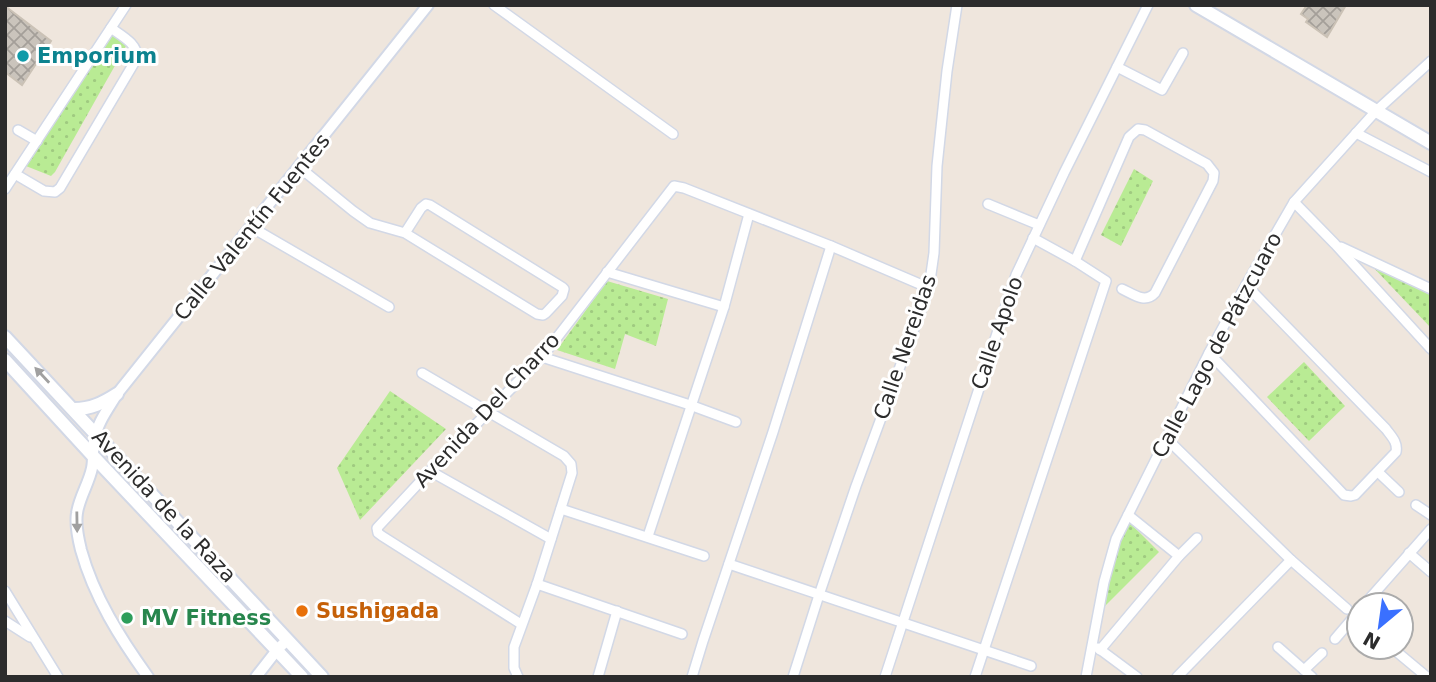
<svg xmlns="http://www.w3.org/2000/svg" width="1436" height="682" font-family="'DejaVu Sans',sans-serif">
<style>
.park{fill:url(#park-dots)}
.building{fill:url(#building-cross-hatch);stroke:#cbc2b6;stroke-width:2}
.lines{fill:none;stroke-linecap:round;stroke-linejoin:round}
.minor-casing{stroke:#d2d8e6;stroke-width:12}
.tertiary-casing{stroke:#d2d8e6;stroke-width:14}
.secondary-casing{stroke:#d2d8e6;stroke-width:16}
.minor{stroke:#fff;stroke-width:9}
.tertiary{stroke:#fff;stroke-width:10}
.secondary{stroke:#fff;stroke-width:12}
.oneway{fill:#a0a0a0}
.culture-dot{fill:#0f9aa8;stroke:#fff;stroke-width:2.5}
.food-dot{fill:#e8710a;stroke:#fff;stroke-width:2.5}
.leisure-dot{fill:#2e9e5b;stroke:#fff;stroke-width:2.5}
.labels{text-anchor:middle;stroke-width:6;stroke-linejoin:round;paint-order:stroke}
.culture-label{font-size:21px;font-weight:bold;fill:#0d838f;stroke:#fff;text-anchor:start}
.street-label{font-size:21px;fill:#2c2c2c;stroke:#fff}
.food-label{font-size:21px;font-weight:bold;fill:#c56008;stroke:#fff;text-anchor:start}
.leisure-label{font-size:21px;font-weight:bold;fill:#27864d;stroke:#fff;text-anchor:start}
</style>
<defs>
<pattern id="park-dots" width="8" height="8" patternUnits="userSpaceOnUse" patternTransform="scale(1.75)"><rect width="8" height="8" fill="#b9eb94"/><path d="M2 2h.1M6 6h.1" fill="none" stroke="#9fca80" stroke-width="1.8" stroke-linecap="round"/></pattern>
<pattern id="building-cross-hatch" width="8" height="8" patternUnits="userSpaceOnUse" patternTransform="scale(1.75)"><rect width="8" height="8" fill="#cac4bc"/><path d="M0 0l8 8M0 8l8-8" fill="none" stroke="#a49f99"/></pattern>
</defs>
<rect width="100%" height="100%" fill="#efe6dd"/>
<!-- park -->
<g class="park">
<polygon points="112,33 126,46 55,172 51,176 26,166"/>
<polygon points="1134,169 1153,181 1121,246 1101,235"/>
<polygon points="1371,265 1431,294 1431,328"/>
<polygon points="607,281 668,299 656,346 625,334 615,369 557,350"/>
<polygon points="1304,362 1345,406 1309,441 1267,397"/>
<polygon points="390,391 446,429 360,520 337,468"/>
<polygon points="1129,522 1159,552 1105,606 1116,548"/>
</g>
<!-- building -->
<g class="building">
<polygon points="1307,5 1346,5 1327,37 1306,22 1308,19 1301,14"/>
<polygon points="5,6 51,41 22,85 5,72"/>
</g>
<g class="lines">
<!-- minor casing -->
<g class="minor-casing">
<g id="minor">
<polyline points="494,5 673,134"/>
<polyline points="1117,67 1162,90 1183,53"/>
<polyline points="18,130 37,141"/>
<polyline points="1356,133 1431,172"/>
<polyline points="299,167 353,211 370,223 405,233 537,314 543,315 546,313 562,296 564,289 562,287 430,205 426,204 421,208 405,233"/>
<path d="M15 174 44 191 55 192 60 188 137 58C138 44 122 36 111 28"/>
<polyline points="5,189 126,5"/>
<polyline points="1294,202 1335,244 1431,349"/>
<polyline points="988,204 1039,225"/>
<polyline points="251,227 389,307"/>
<polyline points="1341,247 1431,289"/>
<path d="M1075 261 1129 137 1138 129 1145 130 1207 164 1214 173 1213 181 1155 293C1145 304 1133 294 1122 289"/>
<polyline points="607,272 724,307"/>
<path d="M1209 353 1344 495 1351 496 1355 495 1396 452C1398 442 1391 436 1386 429L1246 285"/>
<polyline points="542,357 690,405 736,422"/>
<polyline points="422,373 564,456 571,464 572,473 537,584 514,647 514,668 518,677"/>
<polyline points="1166,438 1291,560 1347,609"/>
<polyline points="430,471 551,539"/>
<polyline points="1378,472 1399,492"/>
<polyline points="1416,505 1431,515"/>
<polyline points="561,509 704,556"/>
<polyline points="1128,515 1179,556"/>
<polyline points="648,536 724,307 749,214"/>
<polyline points="1409,553 1431,572"/>
<polyline points="729,564 1031,666"/>
<polyline points="537,584 682,634"/>
<polyline points="5,591 58,677"/>
<polyline points="1364,605 1431,529"/>
<polyline points="5,621 30,637"/>
<polyline points="521,624 382,536 378,533 377,528 430,471 542,357 674,186 684,188 831,246 929,288"/>
<polyline points="1335,639 1359,611"/>
<polyline points="1278,647 1312,677"/>
<polyline points="1391,647 1427,677"/>
<polyline points="1098,648 1137,677"/>
<polyline points="1100,650 1179,556 1197,538"/>
<polyline points="1304,670 1322,653"/>
<polyline points="598,677 617,611"/>
<polyline points="692,677 703,641 773,432 831,246"/>
<polyline points="793,677 819,595 856,486 929,288 934,253 937,166 947,71 957,5"/>
<polyline points="885,677 1016,275 1064,173 1148,5"/>
<polyline points="975,677 1106,281 1075,261 1033,238"/>
<polyline points="1086,677 1104,582 1116,539 1209,353 1246,285 1294,202 1376,111 1431,61"/>
<polyline points="1177,677 1291,560"/>
</g>
</g>
<!-- tertiary casing -->
<g class="tertiary-casing">
<g id="tertiary">
<path d="M148 677C120 638 94 597 81 550 78 538 75 525 77 513 79 498 89 483 92 468 94 459 92 450 94 441 97 423 108 409 117 394L428 5"/>
<polyline points="256,677 277,650 287,640"/>
</g>
</g>
<!-- secondary casing -->
<g class="secondary-casing">
<g id="secondary">
<polyline points="1196,5 1431,143"/>
<polyline points="5,337 322,677"/>
<polyline points="5,360 93,456 302,677"/>
<path d="M74 409C91 409 103 403 117 394"/>
</g>
</g>
<!-- minor -->
<use href="#minor" class="minor"/>
<!-- tertiary -->
<use href="#tertiary" class="tertiary"/>
<!-- secondary -->
<use href="#secondary" class="secondary"/>
</g>
<!-- one-way arrows -->
<defs><path id="oneway-solid" d="M-6-.8H1V-3.2L6.5 0L1 3.2V.8H-6Z" transform="scale(1.75)"/></defs>
<g class="oneway">
<use href="#oneway-solid" transform="translate(42 375) rotate(-133)"/>
<use href="#oneway-solid" transform="translate(77 522) rotate(89)"/>
</g>
<!-- markers -->
<circle class="culture-dot" cx="23" cy="56" r="7"/>
<circle class="food-dot" cx="302" cy="611" r="7"/>
<circle class="leisure-dot" cx="127" cy="618" r="7"/>
<g class="labels">
<!-- culture labels -->
<g class="culture-label">
<text x="37" y="63">Emporium</text>
</g>
<!-- street labels -->
<g class="street-label">
<text transform="translate(252 227) rotate(-51)" y="7">Calle Valentín Fuentes</text>
<text transform="translate(997 333) rotate(-71)" y="7">Calle Apolo</text>
<text transform="translate(1217 345) rotate(-62)" y="7">Calle Lago de Pátzcuaro</text>
<text transform="translate(905 347) rotate(-71)" y="7">Calle Nereidas</text>
<text transform="translate(487 410) rotate(-47)" y="7">Avenida Del Charro</text>
<text transform="translate(164 506) rotate(47)" y="7">Avenida de la Raza</text>
</g>
<!-- food labels -->
<g class="food-label">
<text x="316" y="618">Sushigada</text>
</g>
<!-- leisure labels -->
<g class="leisure-label">
<text x="141" y="625">MV Fitness</text>
</g>
</g>
<!-- border -->
<rect width="1436" height="682" fill="none" stroke="#2c2c2c" stroke-width="14"/>
<!-- north arrow -->
<g transform="translate(1380 626) rotate(209)"><circle r="33" fill="#ffffff" stroke="#ababab" stroke-width="2"/>
<path d="M0-5L12 26L0 18L-12 26Z" fill="#3a70ff"/>
<text y="-10" font-size="19" font-weight="bold" text-anchor="middle" fill="#2c2c2c">N</text>
</g>
</svg>
